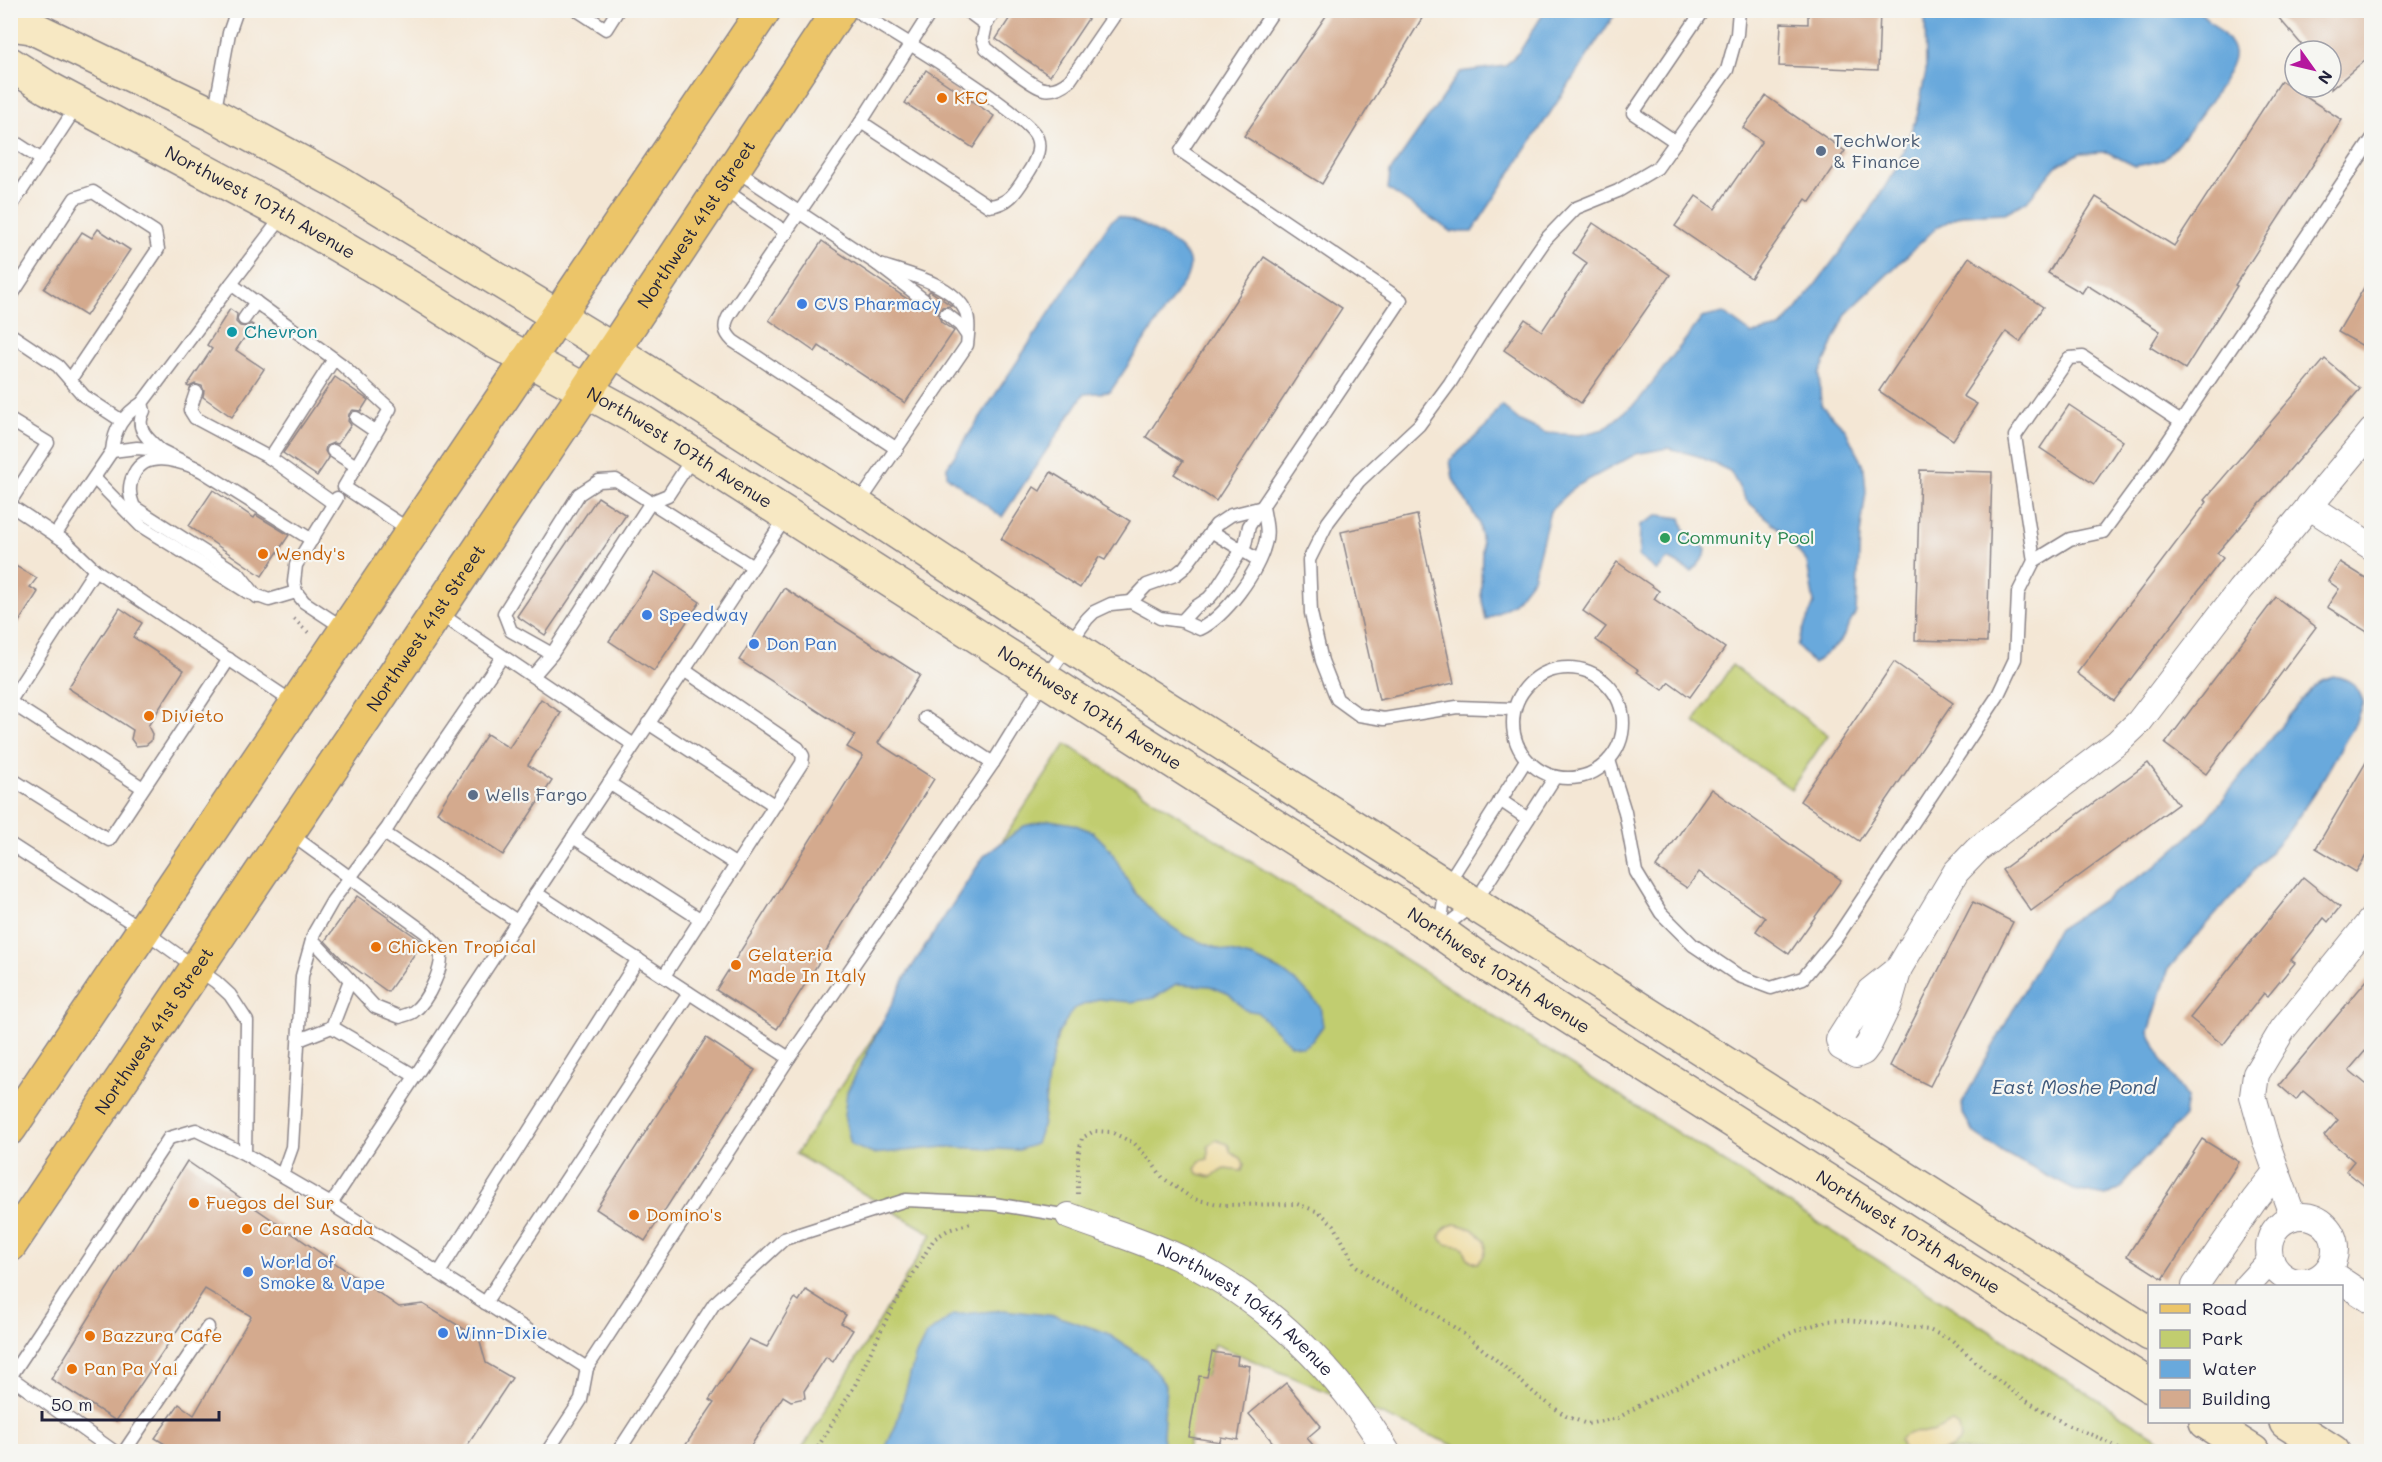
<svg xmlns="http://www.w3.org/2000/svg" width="2382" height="1462" font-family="Mali,sans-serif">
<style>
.green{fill:#c1cd6f;stroke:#727855;stroke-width:1.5}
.sand{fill:#eeda9e;stroke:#887e6c;stroke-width:1.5}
.water{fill:#69a9dc;stroke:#46668c;stroke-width:1.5}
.building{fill:#d4aa8e}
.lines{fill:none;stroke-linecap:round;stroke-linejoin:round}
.service-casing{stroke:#8b8488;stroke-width:15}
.minor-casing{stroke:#8b8488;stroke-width:28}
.secondary-casing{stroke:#8b8488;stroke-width:36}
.primary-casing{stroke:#8b8488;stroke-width:36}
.path{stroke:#8b8488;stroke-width:4;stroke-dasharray:1.5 4.5;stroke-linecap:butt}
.service{stroke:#fff;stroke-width:12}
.minor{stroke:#fff;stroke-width:26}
.secondary{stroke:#f7e8c3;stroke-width:33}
.primary{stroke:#ecc569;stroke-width:33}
.food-dot{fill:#e8710a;stroke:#f6f6f2;stroke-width:2}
.service-dot{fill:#5c6f8a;stroke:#f6f6f2;stroke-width:2}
.shop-dot{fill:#3f7fe0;stroke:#f6f6f2;stroke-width:2}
.culture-dot{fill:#0f9aa8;stroke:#f6f6f2;stroke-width:2}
.leisure-dot{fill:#2e9e5b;stroke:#f6f6f2;stroke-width:2}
.labels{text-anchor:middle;stroke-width:4.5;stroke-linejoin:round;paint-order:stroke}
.food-label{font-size:18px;fill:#c56008;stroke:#f6f6f2;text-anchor:start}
.service-label{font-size:18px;fill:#4e5e75;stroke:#f6f6f2;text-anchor:start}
.street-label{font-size:18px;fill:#22223b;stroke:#f6f6f2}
.shop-label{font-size:18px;fill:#366cbe;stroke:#f6f6f2;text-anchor:start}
.culture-label{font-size:18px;fill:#0d838f;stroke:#f6f6f2;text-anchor:start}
.leisure-label{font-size:18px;fill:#27864d;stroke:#f6f6f2;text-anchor:start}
.water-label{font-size:20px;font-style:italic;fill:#3e587b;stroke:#f6f6f2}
</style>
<rect width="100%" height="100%" fill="#f6f6f2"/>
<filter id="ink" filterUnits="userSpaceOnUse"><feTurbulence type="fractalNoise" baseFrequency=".0167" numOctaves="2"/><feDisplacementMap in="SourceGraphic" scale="12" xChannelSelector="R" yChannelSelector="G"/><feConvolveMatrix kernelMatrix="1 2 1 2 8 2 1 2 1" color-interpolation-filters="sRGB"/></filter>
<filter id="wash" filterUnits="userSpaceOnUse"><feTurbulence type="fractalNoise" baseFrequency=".008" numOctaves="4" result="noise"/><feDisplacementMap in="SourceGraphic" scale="24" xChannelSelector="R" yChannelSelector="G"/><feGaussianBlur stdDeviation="1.35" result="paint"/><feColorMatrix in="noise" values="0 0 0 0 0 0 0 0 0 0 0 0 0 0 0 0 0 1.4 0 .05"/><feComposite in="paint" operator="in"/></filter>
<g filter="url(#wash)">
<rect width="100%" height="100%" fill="#f4e7d5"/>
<!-- green -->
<g class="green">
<polygon points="1732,665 1828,735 1791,789 1694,722"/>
<polygon points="1066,744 2178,1451 1467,1451 1214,1344 1187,1451 801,1451 932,1234 796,1154"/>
</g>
<!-- sand -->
<g class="sand">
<polygon points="1216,1140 1228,1144 1231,1153 1241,1158 1244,1164 1242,1171 1225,1169 1211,1177 1199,1174 1195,1169 1200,1161 1208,1159 1208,1146"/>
<path d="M1456 1224 1472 1229 1485 1240C1487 1250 1485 1258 1477 1263 1468 1261 1466 1256 1464 1248 1458 1244 1451 1247 1445 1243 1433 1235 1447 1225 1456 1224Z"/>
<path d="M1953 1423 1959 1427 1961 1439C1950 1457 1922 1452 1903 1451L1900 1440C1908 1429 1920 1434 1931 1432 1939 1431 1944 1424 1953 1423Z"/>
</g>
<!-- water -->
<g class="water">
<polygon points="1545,11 1617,11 1472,232 1452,232 1388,189 1390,172 1460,72 1505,66 1520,51"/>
<path d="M1925 11H2199C2209 22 2232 38 2234 52 2238 69 2181 143 2166 157 2159 163 2145 164 2135 166L2107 152 2080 153 2056 166 2027 201 2005 213 1961 215 1937 227 1846 314 1819 375 1821 405 1845 429 1864 468 1866 492 1860 535 1856 612 1840 642 1813 664 1797 645 1814 603 1807 562 1780 530 1746 500 1730 471 1698 456 1668 448 1636 454 1575 487 1550 511 1533 578 1513 604 1486 620 1481 595 1482 544 1479 523 1453 479 1450 460 1486 427 1501 405 1520 421 1546 433 1580 435 1604 429 1639 400 1702 318 1723 313 1752 334 1780 328 1797 309 1867 216 1897 167 1917 116 1926 71Z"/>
<path d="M1118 216C1136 220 1177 241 1187 256 1192 264 1189 271 1186 279L1110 392 1084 394 1002 517 947 476V467L1110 222Z"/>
<polygon points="1659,515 1681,518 1685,531 1706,549 1705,556 1692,572 1668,559 1657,571 1639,557 1640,525"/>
<path d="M2333 676C2350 679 2357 684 2363 701L2355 724 2319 786 2290 829 2169 968 2149 1032 2164 1065 2187 1098 2184 1117 2134 1170 2121 1188 2106 1196 2074 1190 2004 1153 1974 1133 1963 1114 1962 1103 2057 930 2156 866 2206 821 2300 701 2322 680Z"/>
<polygon points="1049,820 1073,824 1093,832 1110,849 1135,893 1158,917 1184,935 1219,949 1254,958 1283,972 1300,985 1320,1006 1323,1026 1312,1041 1303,1047 1290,1044 1257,1012 1245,1010 1229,994 1210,986 1176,984 1154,998 1131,1002 1098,999 1073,1009 1058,1034 1048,1076 1043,1123 1036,1144 1019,1150 945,1147 873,1154 851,1145 844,1115 847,1092 906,976 984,856 1024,826"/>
<polygon points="1003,1310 1056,1316 1105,1332 1146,1359 1166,1386 1162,1451 884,1451 896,1425 915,1357 926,1335 953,1315"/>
</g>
<g id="blocks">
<!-- building -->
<g class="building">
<polygon points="1015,10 1094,10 1050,76 996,39"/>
<polygon points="1330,10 1427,10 1322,184 1244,136"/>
<polygon points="1808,10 1880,10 1878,70 1779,66 1781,23 1808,24"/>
<polygon points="2272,10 2372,10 2372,54 2331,89 2331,51 2307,51"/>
<polygon points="926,70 994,116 973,148 905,103"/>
<polygon points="2281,81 2342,120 2235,285 2237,286 2185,369 2150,347 2160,331 2087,285 2082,293 2048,273 2096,197 2174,246"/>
<polygon points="1766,96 1845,151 1810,202 1806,199 1751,278 1675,226 1696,196 1715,209 1762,141 1743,128"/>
<polygon points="1593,223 1670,275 1581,403 1504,350 1525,319 1542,331 1587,263 1573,253"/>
<polygon points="98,229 130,250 86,316 44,289 82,232 92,238"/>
<polygon points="822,241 919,307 927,308 931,305 932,300 928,293 930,291 952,306 942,307 938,313 941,322 954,331 905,403 819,346 815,352 769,320"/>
<polygon points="1264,257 1342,308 1216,501 1174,474 1183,461 1146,437"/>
<polygon points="1969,257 2043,307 2020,342 2006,332 1963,396 1977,404 1953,440 1879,391"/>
<polygon points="2372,274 2372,351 2338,332"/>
<polygon points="230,309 237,314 236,322 240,326 247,327 251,324 253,325 236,350 264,369 232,417 203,397 204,391 202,386 195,384 189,387 187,386 212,349 207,345"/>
<polygon points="2325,359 2360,389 2217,553 2223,558 2114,701 2077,673 2207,502 2204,500"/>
<polygon points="335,377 368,400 361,411 353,410 349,414 348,421 351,425 338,444 333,443 326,446 325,451 329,458 317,476 283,453"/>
<polygon points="2069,405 2123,441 2094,484 2040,448"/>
<polygon points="1920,470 1992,472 1987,642 1915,640"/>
<polygon points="1051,472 1130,521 1105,560 1099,557 1080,588 1001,539 1034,487 1040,491"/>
<polygon points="213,490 254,518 256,515 289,535 262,576 189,526"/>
<polygon points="598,497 626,515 545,635 517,616"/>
<polygon points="1417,515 1454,683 1379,700 1341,532"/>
<polygon points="1617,562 1659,591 1654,599 1725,648 1690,697 1669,682 1663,690 1637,672 1639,670 1596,640 1606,627 1583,611"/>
<polygon points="2340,562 2372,582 2372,635 2327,607 2339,589 2328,581"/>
<polygon points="10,563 37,578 30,587 38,592 10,636"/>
<polygon points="655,572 700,602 654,671 609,641"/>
<polygon points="784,588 920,675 878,743 934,779 777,1029 716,990 863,756 847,747 855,735 739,660"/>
<polygon points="2276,597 2316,627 2206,774 2165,744"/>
<polygon points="120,608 142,623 133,637 184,670 148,726 152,734 151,741 146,745 136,746 131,739 133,730 68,688"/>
<polygon points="1894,662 1953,703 1859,841 1800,801"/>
<polygon points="541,699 561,713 528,765 552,781 503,855 437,812 487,734 509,748"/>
<polygon points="2372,752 2372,846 2356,872 2316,848"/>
<polygon points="2148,763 2178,804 2031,911 2002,870"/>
<polygon points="1711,789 1841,880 1789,954 1756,931 1765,918 1699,872 1687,888 1656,867"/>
<polygon points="2303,877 2340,907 2328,922 2324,918 2291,960 2295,963 2268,996 2264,993 2223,1045 2190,1018"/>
<polygon points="357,896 423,942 388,992 342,959 325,941"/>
<polygon points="1973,902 2013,922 1930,1086 1890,1066"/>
<polygon points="2372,974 2372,1043 2349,1070 2372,1089 2372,1192 2346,1171 2354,1161 2324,1136 2338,1120 2303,1091 2296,1100 2279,1085"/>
<polygon points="706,1038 755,1070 645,1241 596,1209"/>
<polygon points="2202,1139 2239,1162 2163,1279 2127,1256"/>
<polygon points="187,1161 399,1307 423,1304 479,1338 486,1363 512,1378 463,1452 178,1452 155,1438 179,1404 194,1415 251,1316 205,1289 116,1421 51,1379"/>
<polygon points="806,1290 846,1315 841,1323 853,1330 833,1362 826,1357 804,1391 805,1398 791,1401 783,1396 747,1452 681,1452 714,1403 709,1400 749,1339 767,1347 795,1298 799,1301"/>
<polygon points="1212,1352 1238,1356 1237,1364 1250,1366 1238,1440 1221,1437 1220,1442 1189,1437 1199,1376 1207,1377"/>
<polygon points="1286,1383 1321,1426 1307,1438 1319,1452 1281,1452 1249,1414"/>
</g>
</g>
</g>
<g filter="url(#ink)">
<use href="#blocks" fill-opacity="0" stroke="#8b8488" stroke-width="1.5"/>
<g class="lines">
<!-- service casing -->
<g class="service-casing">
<g id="service">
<polyline points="577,10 606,29 618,10"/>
<path d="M855 10C884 28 1029 114 1037 138 1042 151 1033 166 1026 176 1016 192 1009 204 989 206L861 122"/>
<path d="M966 10 986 25 983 39 986 48C997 57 1032 87 1044 89 1054 91 1063 86 1070 80L1118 10"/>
<polyline points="986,25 995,10"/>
<polyline points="214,115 229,33 237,10"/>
<polyline points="10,139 42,160"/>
<polyline points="1676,142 1633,113 1703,10"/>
<polyline points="734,169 877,264 924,300"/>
<polyline points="722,188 787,233"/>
<polyline points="10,208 77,106"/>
<polyline points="283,216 231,284 341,364 390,409 344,487 411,531"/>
<polyline points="10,298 75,198 93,192 155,232 158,249 70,380"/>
<polyline points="946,314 960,325 967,335"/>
<polyline points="244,319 256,302"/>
<polyline points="10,334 58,366 84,396 122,421"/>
<polyline points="196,392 190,410 195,418 270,458"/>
<path d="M142 403 144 411C134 428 148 439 160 450"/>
<polyline points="356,418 375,431"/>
<polyline points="10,420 48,443 10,502"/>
<path d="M897 449 733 341C724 332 723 325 730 314L861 122 932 10"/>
<polyline points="112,451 137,448 160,450 202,471 312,540"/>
<polyline points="333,451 356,466"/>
<path d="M194 467C175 460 145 451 134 474 128 486 129 495 134 507L239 574 257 597"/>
<polyline points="94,478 141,526 247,592 269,600 296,592"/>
<polyline points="337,498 296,565 294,582 296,592 304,602 345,629"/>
<polyline points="333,503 270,458 334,359"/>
<polyline points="10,505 66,542 95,570 294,703"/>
<path d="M859 506 866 493 967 345C968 335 970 322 966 312 953 283 904 273 877 264"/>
<polyline points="786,517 536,893 789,1058"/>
<polyline points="1211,531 1258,560"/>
<path d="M55 535 112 451C114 429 123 415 142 403L231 284"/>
<polyline points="2034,561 2015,436 2069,358 2083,357 2181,422"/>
<polyline points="1131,602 1147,585 1175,575 1184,568 1216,525 1231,515 1263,507"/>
<polyline points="439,613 634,745"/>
<polyline points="1182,621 1194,608 1209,598 1215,591 1245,545 1249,526 1401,300 1181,151 1274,10"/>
<polyline points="552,654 511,631 504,613 579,494 599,481 616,480 753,567"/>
<circle cx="1568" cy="723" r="55"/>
<polyline points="533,676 552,654 651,502 668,495 693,457"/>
<polyline points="10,701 95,570"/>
<polyline points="10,702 143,788"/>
<polyline points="1514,709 1457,707 1384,719 1359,715 1337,699 1322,661 1311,613 1309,560 1328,522 1359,481 1419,425 1450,383 1483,330 1546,239 1576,208 1618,191 1657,168 1727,70 1737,34 1739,10"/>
<polyline points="925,718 993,763"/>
<polyline points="648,723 774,805"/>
<polyline points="1609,760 1625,812 1636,872 1661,913 1693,945 1739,976 1771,988 1803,978 1837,937 1997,697 2015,659 2018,593 2034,561 2070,539 2103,532 2150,468 2372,139"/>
<polyline points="10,778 109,840 229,659"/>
<polyline points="609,783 735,864"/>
<polyline points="1500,800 1528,819"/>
<path d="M289 833 426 933C430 938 436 942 439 947 447 964 427 1002 413 1012 410 1014 404 1015 400 1017L375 1007 312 939"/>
<polyline points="384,833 517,921"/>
<polyline points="573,837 700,919"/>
<polyline points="10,844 143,930 216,982 230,995 247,1021 245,1154 331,1204 587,1368"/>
<polyline points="1440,927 1446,886 1526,760"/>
<polyline points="1440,930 1474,904 1555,777"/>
<polyline points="664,976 802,763 803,756 798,748 684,670"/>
<polyline points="332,1027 350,980"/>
<polyline points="299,1040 332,1027 415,1076"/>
<polyline points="282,1175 292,1147 302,976 314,933 333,900 388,827 413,787 502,657"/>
<polyline points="331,1204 536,893"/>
<polyline points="439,1273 638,959"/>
<polyline points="485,1303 689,993"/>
<polyline points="10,1377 169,1138 196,1130 245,1154"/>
<polyline points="10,1377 115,1452"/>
<polyline points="124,1452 208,1327"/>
<path d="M547 1452 581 1400 587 1368 789 1058 993 763 1044 680 1087 619 1094 612 1111 604 1131 602 1160 618 1182 621 1200 629C1226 616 1258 572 1265 544 1269 532 1265 519 1263 507"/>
<polyline points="618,1452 714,1304 784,1239 906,1200 994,1204 1069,1216"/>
</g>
</g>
<!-- minor casing -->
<g class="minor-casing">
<g id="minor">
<polyline points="2309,506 2372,547"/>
<polyline points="1899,968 1870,991 1839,1040 1841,1047 1856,1055 1863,1052 1869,1044 1889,1003 1899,968 1956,872 1978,849 2118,742 2139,722 2240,590 2372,431"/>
<path id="s1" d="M1069 1216C1106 1230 1148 1242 1184 1260 1268 1301 1339 1372 1387 1452"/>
<circle cx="2302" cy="1249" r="33"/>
<polyline points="2293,1217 2266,1142 2253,1096 2256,1074 2283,1029 2372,919"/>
<polyline points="2327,1271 2372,1301"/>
<polyline points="2195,1286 2255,1199 2276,1172"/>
<polyline points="2247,1286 2271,1260"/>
</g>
</g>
<!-- secondary casing -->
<g class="secondary-casing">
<g id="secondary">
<polyline points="10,24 31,27 214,115 339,183 613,350 859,507 1107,670 2150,1334"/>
<path id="s2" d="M10 64 48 88 285 214 414 290 496 342 634 417 1439 931 1481 961 2150 1386"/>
<polyline points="2206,1422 2253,1452"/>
<polyline points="2286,1422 2333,1452"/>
</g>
</g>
<!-- primary casing -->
<g class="primary-casing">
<g id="primary">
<polyline points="10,1128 764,10"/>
<path id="s3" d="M10 1245 586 391 839 10"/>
</g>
</g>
<!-- path -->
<g class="path">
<polyline points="294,619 311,635"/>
<polyline points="1078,1194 1078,1156 1082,1138 1094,1131 1111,1132 1134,1143 1150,1160 1163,1178 1193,1199 1223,1205 1297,1204 1319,1212 1334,1225 1355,1265 1380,1284 1418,1303 1461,1332 1495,1359 1540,1398 1566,1416 1587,1424 1618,1418 1647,1401 1795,1331 1827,1321 1845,1320 1880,1323 1929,1330 1952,1340 1989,1374 2025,1400 2067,1425 2097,1437 2124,1452"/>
<polyline points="815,1452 855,1385 888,1316 934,1239 948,1230 971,1223"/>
</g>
<!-- service -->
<use href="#service" class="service"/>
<!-- minor -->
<use href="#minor" class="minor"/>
<!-- secondary -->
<use href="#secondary" class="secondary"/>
<!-- primary -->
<use href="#primary" class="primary"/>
</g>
</g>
<!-- markers -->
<g class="food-dot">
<circle cx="942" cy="98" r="6"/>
<circle cx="263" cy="554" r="6"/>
<circle cx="149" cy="716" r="6"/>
<circle cx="376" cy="947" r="6"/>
<circle cx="736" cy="965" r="6"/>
<circle cx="194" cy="1203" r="6"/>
<circle cx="634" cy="1215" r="6"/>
<circle cx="247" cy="1229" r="6"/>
<circle cx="90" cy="1336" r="6"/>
<circle cx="72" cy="1369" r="6"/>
</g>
<g class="service-dot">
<circle cx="1821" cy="151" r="6"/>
<circle cx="473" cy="795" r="6"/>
</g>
<g class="shop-dot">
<circle cx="802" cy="304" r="6"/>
<circle cx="647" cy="615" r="6"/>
<circle cx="754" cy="644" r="6"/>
<circle cx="248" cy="1272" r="6"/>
<circle cx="443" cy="1333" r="6"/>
</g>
<circle class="culture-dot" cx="232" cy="332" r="6"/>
<circle class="leisure-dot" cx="1665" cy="538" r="6"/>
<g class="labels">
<!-- food labels -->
<g class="food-label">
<text x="954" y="104">KFC</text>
<text x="275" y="560">Wendy's</text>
<text x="161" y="722">Divieto</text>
<text x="388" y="953">Chicken Tropical</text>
<text x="748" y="961">Gelateria<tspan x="748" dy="21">Made In Italy</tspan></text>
<text x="206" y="1209">Fuegos del Sur</text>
<text x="646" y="1221">Domino's</text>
<text x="259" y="1235">Carne Asada</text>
<text x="102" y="1342">Bazzura Cafe</text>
<text x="84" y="1375">Pan Pa Ya!</text>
</g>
<!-- service labels -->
<g class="service-label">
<text x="1833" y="147">TechWork<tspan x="1833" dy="21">&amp; Finance</tspan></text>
<text x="485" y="801">Wells Fargo</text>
</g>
<!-- street labels -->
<g class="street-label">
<text dy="6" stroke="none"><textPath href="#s2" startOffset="286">Northwest 107th Avenue</textPath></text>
<text dy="6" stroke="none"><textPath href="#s3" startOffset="1230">Northwest 41st Street</textPath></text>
<text dy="6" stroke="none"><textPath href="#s2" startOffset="772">Northwest 107th Avenue</textPath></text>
<text dy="6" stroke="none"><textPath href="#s3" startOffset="744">Northwest 41st Street</textPath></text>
<text dy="6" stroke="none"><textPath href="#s2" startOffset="1258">Northwest 107th Avenue</textPath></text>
<text dy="6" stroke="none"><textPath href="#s2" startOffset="1744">Northwest 107th Avenue</textPath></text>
<text dy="6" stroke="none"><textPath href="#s3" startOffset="258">Northwest 41st Street</textPath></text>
<text dy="6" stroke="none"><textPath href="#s2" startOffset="2230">Northwest 107th Avenue</textPath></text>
<text dy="6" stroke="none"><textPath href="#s1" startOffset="202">Northwest 104th Avenue</textPath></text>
</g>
<!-- shop labels -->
<g class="shop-label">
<text x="814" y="310">CVS Pharmacy</text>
<text x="659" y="621">Speedway</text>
<text x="766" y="650">Don Pan</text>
<text x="260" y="1268">World of<tspan x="260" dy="21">Smoke &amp; Vape</tspan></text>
<text x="455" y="1339">Winn-Dixie</text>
</g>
<!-- culture labels -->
<g class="culture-label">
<text x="244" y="338">Chevron</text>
</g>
<!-- leisure labels -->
<g class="leisure-label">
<text x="1677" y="544">Community Pool</text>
</g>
<!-- water labels -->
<g class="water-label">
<text x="2074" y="1094">East Moshe Pond</text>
</g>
</g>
<!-- margin -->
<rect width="2382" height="1462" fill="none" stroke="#f6f6f2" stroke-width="36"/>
<!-- legend -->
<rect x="2148" y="1285" width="195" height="138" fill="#f6f6f2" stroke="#a1a1a9" stroke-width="1.5"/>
<rect x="2160" y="1304" width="30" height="9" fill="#ecc569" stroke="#a1a1a9" stroke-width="1.5"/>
<text x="2202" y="1315" font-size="18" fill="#22223b">Road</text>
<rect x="2160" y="1330" width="30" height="18" fill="#c1cd6f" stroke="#a1a1a9" stroke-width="1.5"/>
<text x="2202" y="1345" font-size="18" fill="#22223b">Park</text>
<rect x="2160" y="1360" width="30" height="18" fill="#69a9dc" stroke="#a1a1a9" stroke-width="1.5"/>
<text x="2202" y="1375" font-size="18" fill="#22223b">Water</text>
<rect x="2160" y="1390" width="30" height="18" fill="#d4aa8e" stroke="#a1a1a9" stroke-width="1.5"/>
<text x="2202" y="1405" font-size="18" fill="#22223b">Building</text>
<!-- north arrow -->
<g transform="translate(2313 69) rotate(124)"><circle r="28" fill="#f6f6f2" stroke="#a1a1a9" stroke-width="1.5"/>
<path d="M0-4.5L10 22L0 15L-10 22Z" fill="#b5179e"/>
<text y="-9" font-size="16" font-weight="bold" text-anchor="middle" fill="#22223b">N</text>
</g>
<!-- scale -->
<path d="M42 1411v9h177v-9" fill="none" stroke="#22223b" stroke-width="3"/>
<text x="51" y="1411" font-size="18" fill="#22223b" stroke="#f6f6f2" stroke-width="4.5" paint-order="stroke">50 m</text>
</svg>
